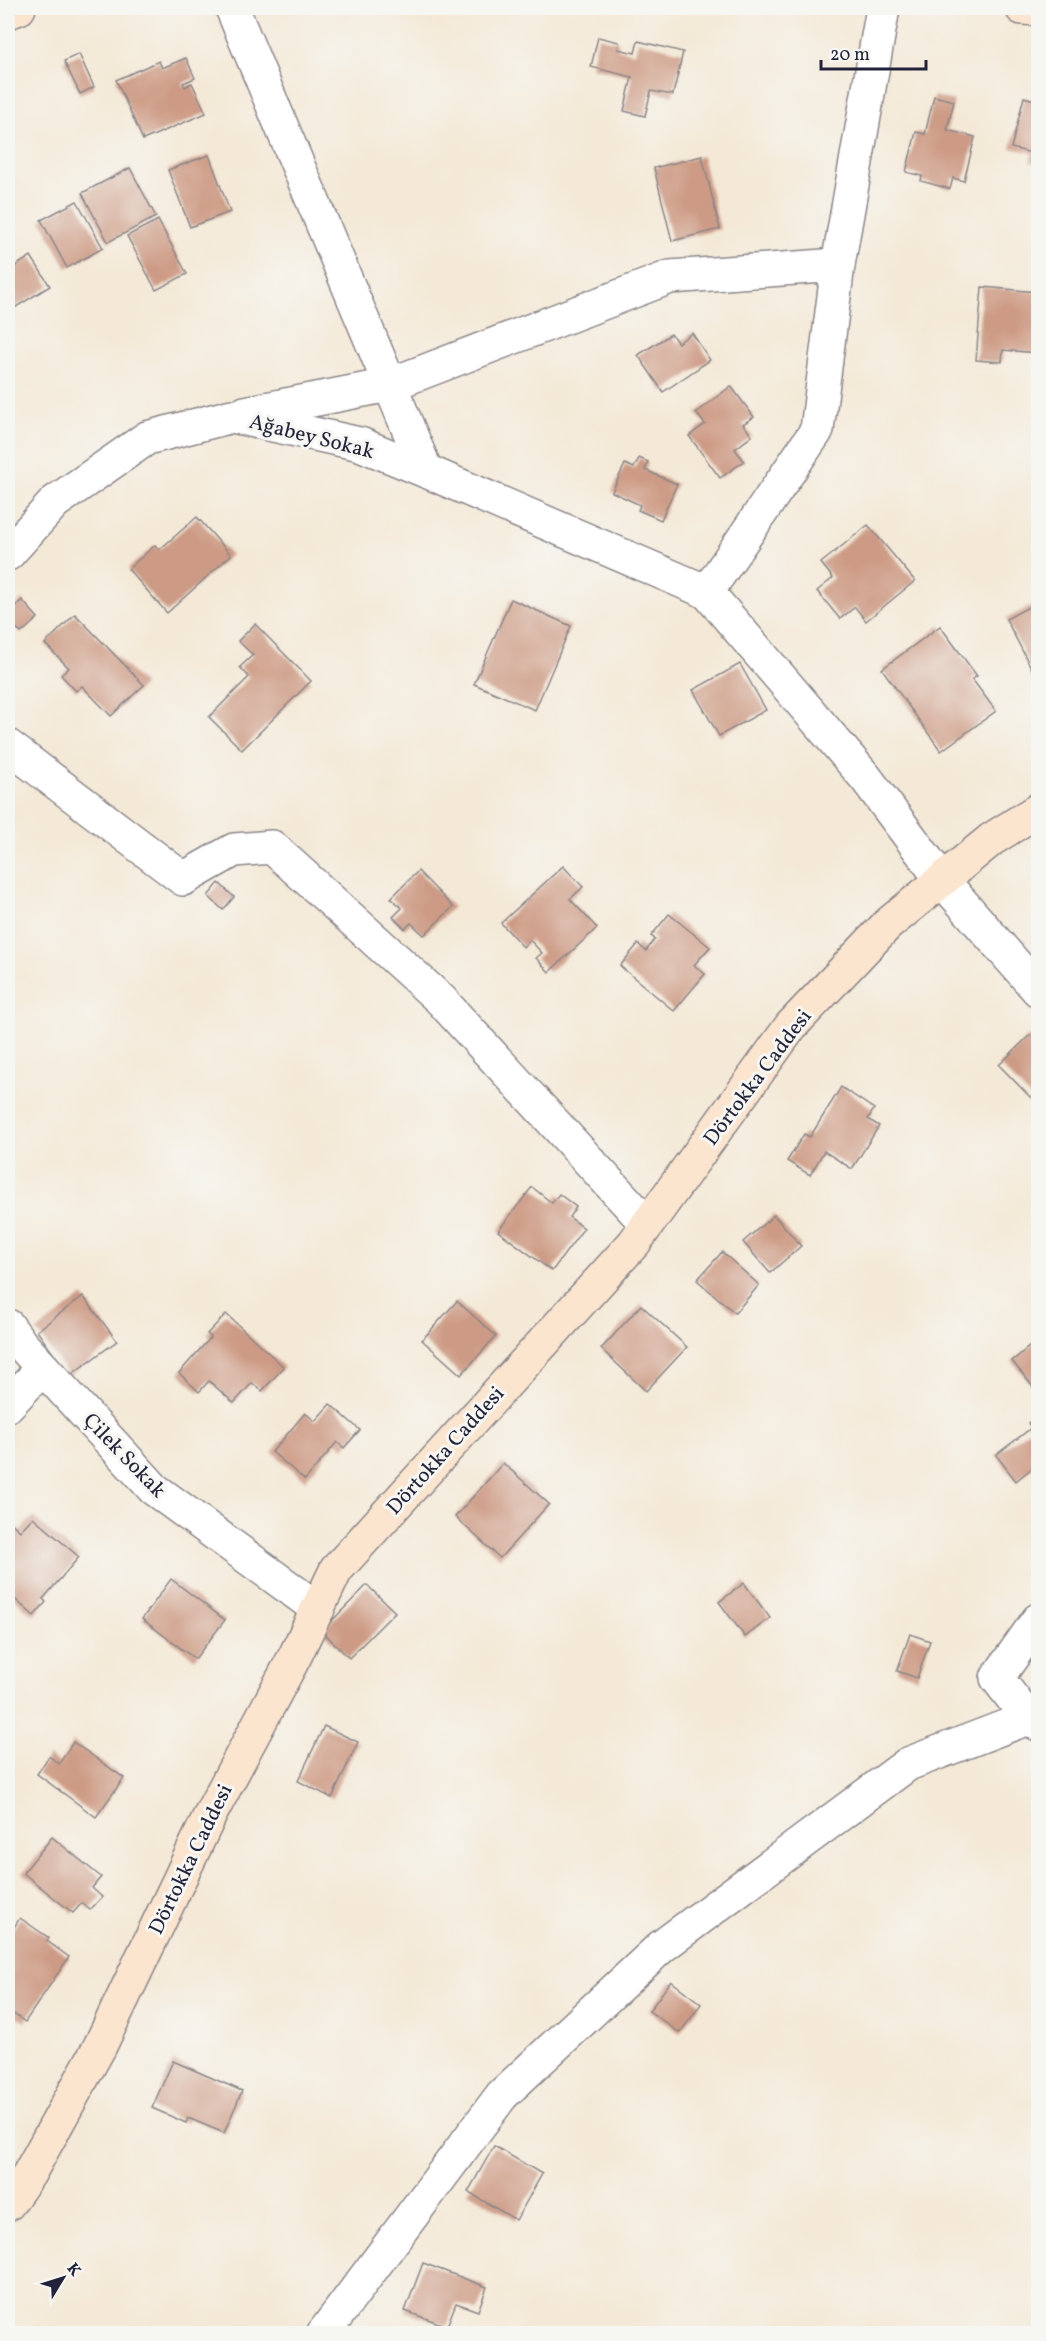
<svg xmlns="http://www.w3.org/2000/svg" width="1046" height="2341" font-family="Vollkorn,serif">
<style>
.building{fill:#cd9b85}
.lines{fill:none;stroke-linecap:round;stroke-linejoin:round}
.street-casing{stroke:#8b8689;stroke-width:36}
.secondary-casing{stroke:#8b8689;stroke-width:36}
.street{stroke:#fff;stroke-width:33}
.secondary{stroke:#fbe5cf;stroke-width:33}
.labels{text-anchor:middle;stroke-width:6;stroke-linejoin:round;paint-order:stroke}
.street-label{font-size:21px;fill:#22223b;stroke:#f6f6f2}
</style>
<rect width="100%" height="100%" fill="#f6f6f2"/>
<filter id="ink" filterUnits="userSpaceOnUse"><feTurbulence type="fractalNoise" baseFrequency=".0167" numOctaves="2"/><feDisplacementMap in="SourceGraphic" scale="12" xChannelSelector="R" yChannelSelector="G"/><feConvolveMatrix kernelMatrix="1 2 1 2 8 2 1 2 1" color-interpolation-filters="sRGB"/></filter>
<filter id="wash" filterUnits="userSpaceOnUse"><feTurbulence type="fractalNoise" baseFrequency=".008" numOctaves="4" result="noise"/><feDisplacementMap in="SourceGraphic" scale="24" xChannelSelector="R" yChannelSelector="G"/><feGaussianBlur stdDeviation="1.35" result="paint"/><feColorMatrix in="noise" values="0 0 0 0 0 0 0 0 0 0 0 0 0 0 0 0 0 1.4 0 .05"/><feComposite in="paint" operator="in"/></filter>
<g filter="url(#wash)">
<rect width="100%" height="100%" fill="#f4e9d7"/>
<g id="blocks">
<!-- building -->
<g class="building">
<polygon points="598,37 619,42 618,49 635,53 638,41 683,52 673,95 651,91 645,116 624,111 632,77 591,67"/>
<polygon points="79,54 94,87 80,94 64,61"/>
<polygon points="186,58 195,78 183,83 185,87 192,83 206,113 143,140 116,80 159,61 162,68"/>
<polygon points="934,96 954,101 947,130 975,137 964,181 953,178 950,189 921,181 922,176 906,172 916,132 925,134"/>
<polygon points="1024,97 1038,101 1038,164 1030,162 1032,153 1011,148"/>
<polygon points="209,155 230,212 190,227 168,170"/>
<polygon points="702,156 720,229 672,241 654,168"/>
<polygon points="130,168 156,217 108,242 82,193"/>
<polygon points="77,201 103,248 67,268 41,220"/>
<polygon points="158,220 187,274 156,290 127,236"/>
<polygon points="31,256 50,286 8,312 8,271"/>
<polygon points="982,287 1038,292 1038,353 1003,350 1002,362 976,360"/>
<polygon points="692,333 710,360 663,392 638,355 671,334 678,343"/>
<polygon points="731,386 754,417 743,424 752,436 735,449 744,461 720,478 689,436 705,424 696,413"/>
<polygon points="639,458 648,462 645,470 677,484 661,520 638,510 640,505 612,492 625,464 634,468"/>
<polygon points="197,517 231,555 167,613 128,569 155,545 159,550"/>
<polygon points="868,525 915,581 866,621 855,607 840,619 817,591 833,578 821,563"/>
<polygon points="511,599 571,626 535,710 474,684"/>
<polygon points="22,600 38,618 21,633 8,619 8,613"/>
<polygon points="1038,602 1038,681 1006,619"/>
<polygon points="75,614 144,685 111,716 82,686 76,691 61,675 69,668 45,644"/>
<polygon points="255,624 311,681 242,750 209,717 249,677 240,667 253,655 238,641"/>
<polygon points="940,626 977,676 972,679 996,711 941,751 882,669"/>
<polygon points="740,664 766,710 719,736 693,690"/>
<polygon points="563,866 583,887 570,899 597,928 549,972 536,958 542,953 530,940 523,947 501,923"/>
<polygon points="418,871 453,907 424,935 411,923 405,929 393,917 402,908 391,898"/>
<polygon points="219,883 234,897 223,910 208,896"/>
<polygon points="669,914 710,947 694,965 705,974 674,1011 620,966 638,944 646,951 655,939 651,936"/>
<polygon points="1030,1035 1038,1043 1038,1095 1036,1092 1031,1098 999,1065"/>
<polygon points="841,1087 874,1109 868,1119 879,1126 852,1169 824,1151 810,1175 787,1161 804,1134 810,1137"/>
<polygon points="532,1187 552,1203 559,1194 576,1207 569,1217 584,1228 552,1271 498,1231"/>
<polygon points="774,1215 801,1246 770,1273 743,1242"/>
<polygon points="722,1252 759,1285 735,1313 697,1280"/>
<polygon points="83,1296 117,1341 69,1376 37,1331"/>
<polygon points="457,1301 496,1336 461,1375 422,1340"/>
<polygon points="641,1305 687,1347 646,1391 601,1349"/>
<polygon points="226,1314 284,1367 262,1391 252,1383 234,1403 209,1381 199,1392 179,1373 211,1337 207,1334"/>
<polygon points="1035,1342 1038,1347 1038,1385 1034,1388 1012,1361"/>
<polygon points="330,1404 360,1430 344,1448 337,1442 305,1480 272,1452 305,1413 315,1421"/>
<polygon points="1038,1415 1038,1463 1016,1481 996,1455 1031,1428 1028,1423"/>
<polygon points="503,1463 549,1504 500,1558 455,1517"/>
<polygon points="33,1517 79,1557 43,1599 46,1602 34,1616 8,1593 8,1520 20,1531"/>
<polygon points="171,1579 225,1620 195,1659 142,1619"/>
<polygon points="744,1583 770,1618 745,1637 719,1602"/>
<polygon points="367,1585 395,1612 349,1658 322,1631"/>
<polygon points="910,1634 930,1641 917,1678 897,1671"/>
<polygon points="324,1726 358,1742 332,1798 298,1781"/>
<polygon points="73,1742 124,1778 96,1817 37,1774 49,1756 59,1764"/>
<polygon points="52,1837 101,1877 92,1888 102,1897 90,1910 82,1903 73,1913 23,1873"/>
<polygon points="20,1918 49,1938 47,1941 69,1957 25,2022 8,2010 8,1936"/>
<polygon points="671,1981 701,2004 680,2033 649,2011"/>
<polygon points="173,2061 242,2091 224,2133 188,2118 186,2123 152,2108"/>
<polygon points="494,2146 542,2174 516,2220 468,2192"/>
<polygon points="423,2263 487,2287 478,2311 456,2303 447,2326 405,2311"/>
</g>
</g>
</g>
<g filter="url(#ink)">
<use href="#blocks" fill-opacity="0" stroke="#8b8689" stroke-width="1.5"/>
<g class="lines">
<!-- street casing -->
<g class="street-casing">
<g id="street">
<polyline points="232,8 426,471"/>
<polyline points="883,8 838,265 817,430 707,592 866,778 942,880 1038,990"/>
<polyline points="245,413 389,385 670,277 838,265"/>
<polyline points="8,554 55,502 147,438 232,416 360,444 426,471 707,592"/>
<polyline points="8,746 183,879 234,850 272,847 441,1000 647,1224"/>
<polyline points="8,1326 21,1344 154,1489 318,1609"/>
<polyline points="8,1405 43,1368"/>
<polyline points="1028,1718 997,1678 1038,1620"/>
<polyline points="323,2334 502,2095 661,1947 908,1764 1028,1718 1038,1724"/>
</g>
</g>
<!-- secondary casing -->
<g class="secondary-casing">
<g id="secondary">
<polyline points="1022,8 1038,9"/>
<polyline points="8,12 19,8"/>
<polyline points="8,2204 29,2174 100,2046 211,1813 295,1656 336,1570 634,1243 791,1026 887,925 992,839 1038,810"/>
</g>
</g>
<!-- street -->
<use href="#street" class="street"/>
<!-- secondary -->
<use href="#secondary" class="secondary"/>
</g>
</g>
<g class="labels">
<!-- street labels -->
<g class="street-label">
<text transform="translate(312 436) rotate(14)" y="7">Ağabey Sokak</text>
<text transform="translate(757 1077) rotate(-53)" y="7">Dörtokka Caddesi</text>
<text transform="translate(445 1450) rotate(-48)" y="7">Dörtokka Caddesi</text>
<text transform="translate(125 1455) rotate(46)" y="7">Çilek Sokak</text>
<text transform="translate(190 1859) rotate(-64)" y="7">Dörtokka Caddesi</text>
</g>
</g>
<!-- margin -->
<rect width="1046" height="2341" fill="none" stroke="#f6f6f2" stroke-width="30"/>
<!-- north arrow -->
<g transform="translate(63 2278) rotate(52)" stroke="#f6f6f2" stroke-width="4.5" paint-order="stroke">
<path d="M0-4.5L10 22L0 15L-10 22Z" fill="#22223b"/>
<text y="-9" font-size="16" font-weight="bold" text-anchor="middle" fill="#22223b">K</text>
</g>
<!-- scale -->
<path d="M821 60v9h105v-9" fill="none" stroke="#22223b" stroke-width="3"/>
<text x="830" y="60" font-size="18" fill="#22223b" stroke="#f6f6f2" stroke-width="4.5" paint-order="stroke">20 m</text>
</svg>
